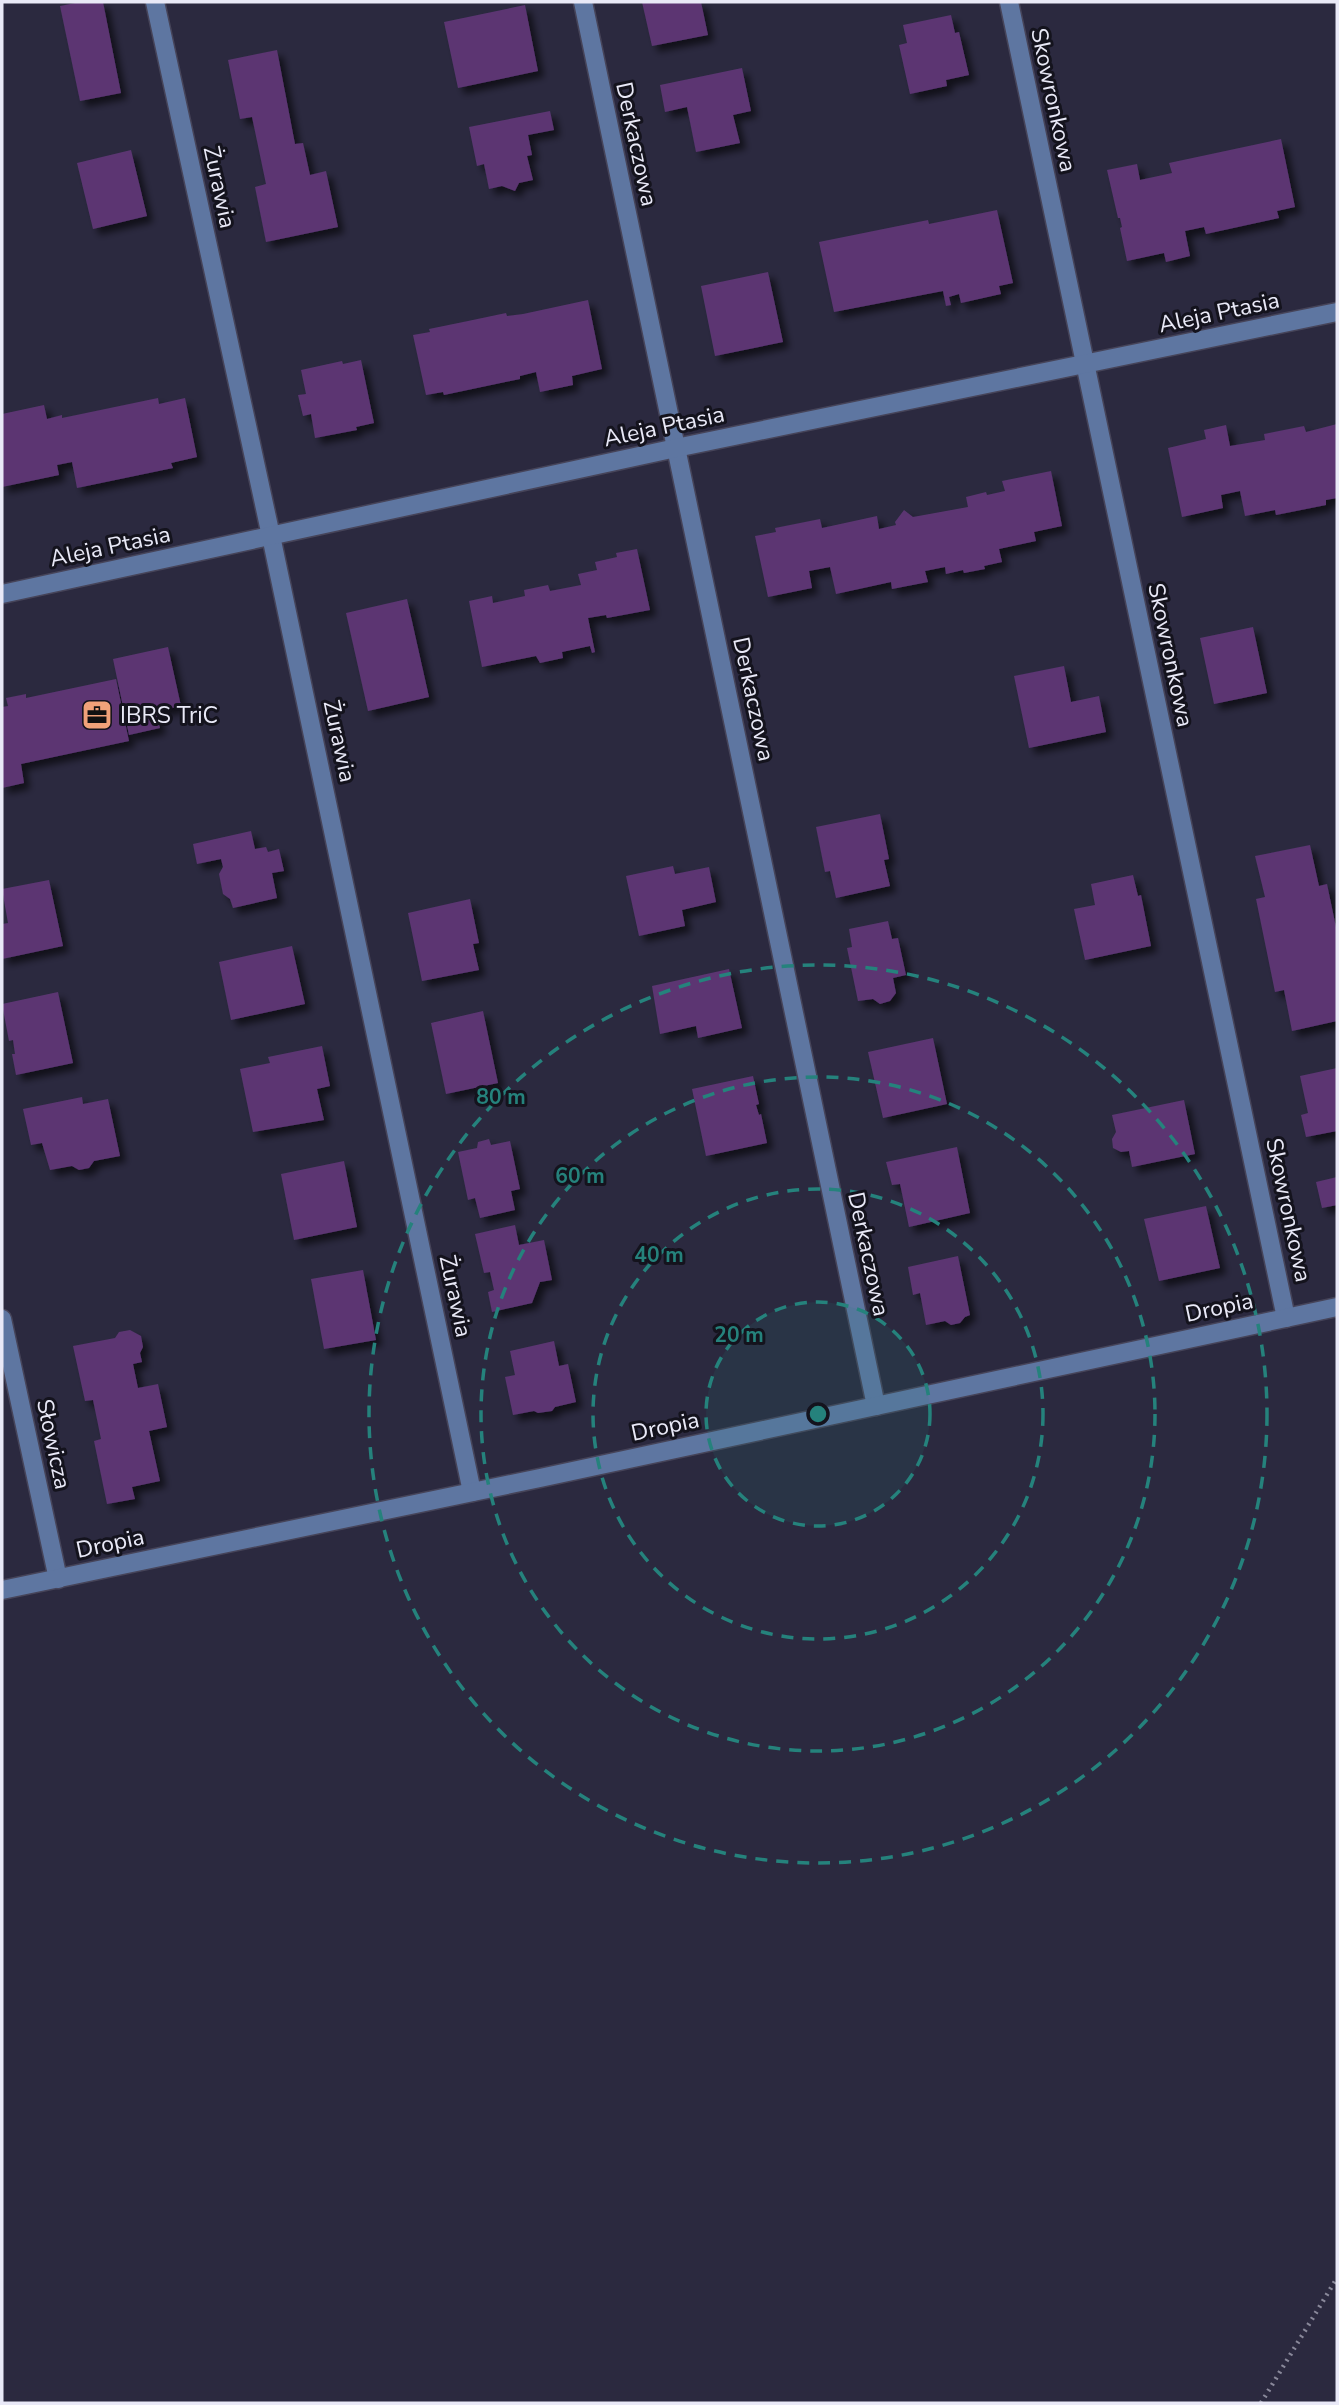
<svg xmlns="http://www.w3.org/2000/svg" width="1339" height="2405" font-family="'Nunito Sans',sans-serif">
<style>
.building{fill:#5b3672;filter:url(#shadow)}
.lines{fill:none;stroke-linecap:round;stroke-linejoin:round}
.minor-casing{stroke:#464459;stroke-width:21}
.path{stroke:#89889a;stroke-width:4.5;stroke-dasharray:2 5;stroke-linecap:butt}
.minor{stroke:#5e76a1;stroke-width:18}
.ring{fill:none;stroke:#25827c;stroke-width:3.5;stroke-dasharray:12 9}
.labels{text-anchor:middle;stroke-width:6;stroke-linejoin:round;paint-order:stroke}
.street-label{font-size:23px;fill:#e9e9f7;stroke:#14131d}
.poi-label{font-size:23px;fill:#e9e9f7;stroke:#14131d;text-anchor:start}
.centre{fill:#25827c;stroke:#14131d;stroke-width:3.5}
.ring-label{font-size:21px;text-anchor:middle;font-weight:bold;fill:#25827c;stroke:#14131d;stroke-width:6;stroke-linejoin:round;paint-order:stroke}
</style>
<defs>
<filter id="shadow"><feDropShadow dx="6" dy="6" stdDeviation="3.5" flood-color="#0009"/></filter>
</defs>
<rect width="100%" height="100%" fill="#2b293f"/>
<!-- building -->
<g class="building">
<polygon points="80,2 103,2 121,93 80,101 60,6"/>
<polygon points="642,2 701,2 708,35 652,46"/>
<polygon points="525,5 538,71 458,88 444,22"/>
<polygon points="951,15 955,33 959,32 969,75 946,80 947,86 910,94 899,45 907,43 903,25"/>
<polygon points="277,50 295,144 303,143 310,175 326,171 338,227 266,242 255,187 266,184 252,117 240,119 228,60"/>
<polygon points="742,68 751,111 733,115 740,143 696,152 687,107 665,112 660,85"/>
<polygon points="550,111 554,130 528,135 532,155 527,156 533,180 519,183 515,191 502,186 489,189 484,164 477,166 469,127"/>
<polygon points="1281,139 1295,207 1277,211 1279,218 1206,234 1204,227 1185,231 1190,256 1166,262 1164,253 1127,261 1120,228 1122,227 1120,218 1118,218 1107,170 1137,164 1140,180 1172,173 1169,163"/>
<polygon points="131,150 147,216 93,229 77,163"/>
<polygon points="997,210 1013,283 999,286 1001,294 961,303 959,294 949,297 951,305 946,306 943,291 834,312 819,242 928,220 929,224"/>
<polygon points="768,272 783,342 715,356 701,286"/>
<polygon points="588,300 602,369 572,376 573,385 540,392 536,372 520,376 520,379 444,395 443,392 426,395 413,335 430,332 429,329 468,321 506,313 507,316 523,314"/>
<polygon points="361,360 374,423 356,427 357,430 315,438 311,414 303,416 298,395 306,394 301,370 342,361 343,364"/>
<polygon points="158,398 159,404 185,398 197,457 171,463 173,468 77,488 72,462 57,465 59,475 2,487 2,414 44,405 47,419 62,415 62,418"/>
<polygon points="1337,424 1337,498 1326,500 1326,505 1276,515 1275,510 1245,516 1240,491 1221,495 1223,508 1182,517 1168,448 1206,439 1204,430 1226,425 1230,446 1265,440 1264,434 1304,426 1306,432"/>
<polygon points="1051,471 1062,526 1034,532 1036,541 999,549 1002,562 984,566 985,569 964,573 963,570 946,574 945,567 925,571 928,582 892,589 891,582 836,594 830,567 809,571 812,588 768,597 755,536 776,532 775,528 820,519 822,528 877,516 879,529 896,525 895,522 904,510 913,517 968,507 966,497 986,492 987,495 1005,491 1002,481"/>
<polygon points="637,549 650,610 607,618 606,615 588,618 595,652 592,653 590,646 562,652 563,658 540,663 536,656 482,667 469,601 492,596 493,603 525,596 524,590 548,585 550,591 581,585 578,574 597,570 595,562 617,557 616,553"/>
<polygon points="407,599 429,697 368,711 346,613"/>
<polygon points="1253,627 1267,693 1214,704 1200,638"/>
<polygon points="168,647 181,706 156,712 160,728 129,735 113,659"/>
<polygon points="1064,666 1071,702 1099,696 1106,732 1029,748 1014,676"/>
<polygon points="116,679 129,741 21,764 24,783 2,788 2,707 8,706 6,698 26,694 26,698"/>
<polygon points="880,814 889,859 884,860 890,886 836,898 830,871 825,872 816,827"/>
<polygon points="251,831 255,849 266,847 268,852 279,849 284,871 272,873 277,898 233,908 230,899 223,894 219,874 223,867 221,859 197,864 193,844"/>
<polygon points="1310,845 1319,886 1327,884 1337,932 1337,1021 1292,1031 1284,990 1275,992 1256,899 1265,897 1255,856"/>
<polygon points="673,866 675,874 709,867 716,902 682,910 685,926 639,936 626,876"/>
<polygon points="1133,875 1138,896 1141,895 1151,946 1085,960 1074,909 1095,905 1091,884"/>
<polygon points="49,880 63,946 2,959 2,924 8,923 2,889"/>
<polygon points="470,899 479,943 473,944 479,970 422,981 408,913"/>
<polygon points="888,921 892,939 898,938 906,975 893,978 896,993 890,1001 880,1004 873,999 858,1001 847,948 852,947 849,929"/>
<polygon points="292,946 305,1004 231,1020 219,962"/>
<polygon points="729,969 742,1028 698,1038 696,1026 660,1034 652,986"/>
<polygon points="58,992 73,1063 16,1075 12,1054 15,1054 13,1040 9,1041 2,1004"/>
<polygon points="483,1011 498,1083 446,1094 431,1023"/>
<polygon points="933,1038 947,1104 883,1118 868,1052"/>
<polygon points="322,1046 330,1086 317,1089 324,1120 253,1132 240,1069 270,1063 268,1057"/>
<polygon points="1337,1068 1337,1131 1306,1137 1301,1115 1308,1113 1300,1076"/>
<polygon points="753,1076 759,1104 756,1105 759,1115 761,1114 767,1143 706,1156 692,1089"/>
<polygon points="82,1097 83,1104 108,1099 120,1156 94,1161 89,1168 79,1170 72,1166 50,1170 42,1143 31,1145 23,1109"/>
<polygon points="1184,1100 1195,1154 1132,1167 1129,1151 1121,1152 1113,1148 1112,1139 1116,1132 1112,1115"/>
<polygon points="489,1139 491,1145 510,1141 520,1189 511,1191 515,1210 480,1218 475,1198 468,1200 458,1152 477,1148 478,1142"/>
<polygon points="957,1147 970,1213 909,1227 900,1184 892,1185 886,1162"/>
<polygon points="344,1161 357,1227 294,1240 281,1174"/>
<polygon points="1337,1177 1337,1205 1322,1208 1316,1182"/>
<polygon points="1206,1206 1220,1268 1159,1281 1144,1219"/>
<polygon points="515,1225 519,1245 544,1240 552,1280 540,1282 532,1303 492,1312 488,1292 494,1290 490,1272 484,1273 475,1234"/>
<polygon points="958,1256 970,1315 965,1317 960,1323 951,1325 945,1321 926,1325 920,1293 913,1295 908,1267"/>
<polygon points="363,1270 376,1340 324,1349 311,1279"/>
<polygon points="130,1330 141,1336 143,1347 140,1353 142,1362 133,1364 138,1388 158,1384 167,1427 149,1431 160,1481 132,1487 135,1499 107,1504 94,1441 101,1439 93,1400 85,1401 73,1346 115,1338 119,1332"/>
<polygon points="554,1341 559,1366 568,1364 576,1402 555,1407 552,1411 538,1413 534,1411 513,1415 505,1377 515,1375 510,1351"/>
</g>
<g class="lines">
<!-- minor casing -->
<g class="minor-casing">
<g id="minor">
<polyline points="155,2 271,536 472,1492"/>
<polyline points="583,2 876,1406"/>
<polyline points="1009,2 1286,1318"/>
<polyline points="2,594 676,448 1337,312"/>
<polyline points="2,1319 58,1579"/>
<polyline points="2,1590 540,1478 1337,1307"/>
</g>
</g>
<!-- path -->
<polyline class="path" points="1261,2403 1337,2278"/>
<!-- minor -->
<use href="#minor" class="minor"/>
</g>
<!-- distance rings -->
<circle cx="818" cy="1414" r="112" fill="#25827c" fill-opacity=".12"/>
<g class="ring">
<circle cx="818" cy="1414" r="112"/>
<circle cx="818" cy="1414" r="225"/>
<circle cx="818" cy="1414" r="337"/>
<circle cx="818" cy="1414" r="449"/>
</g>
<!-- icons -->
<defs>
<g id="office-square" transform="scale(1.575)"><rect x="-9" y="-9" width="18" height="18" rx="4" fill="#f0a279" stroke="#14131d"/><path d="M-6-3h4V-5.5h4V-3h4V5H-6ZM-1-4.5V-3h2v-1.5ZM-6 0V1H6V0Z" fill="#111"/></g>
</defs>
<g fill-rule="evenodd">
<use href="#office-square" x="97" y="715"/>
</g>
<g class="labels">
<!-- street labels -->
<g class="street-label">
<text transform="translate(1054 100) rotate(78)" y="8">Skowronkowa</text>
<text transform="translate(637 144) rotate(78)" y="8">Derkaczowa</text>
<text transform="translate(220 187) rotate(78)" y="8">Żurawia</text>
<text transform="translate(1219 312) rotate(-12)" y="8">Aleja Ptasia</text>
<text transform="translate(664 426) rotate(-12)" y="8">Aleja Ptasia</text>
<text transform="translate(110 546) rotate(-12)" y="8">Aleja Ptasia</text>
<text transform="translate(1171 655) rotate(78)" y="8">Skowronkowa</text>
<text transform="translate(754 699) rotate(78)" y="8">Derkaczowa</text>
<text transform="translate(340 741) rotate(78)" y="8">Żurawia</text>
<text transform="translate(1289 1210) rotate(78)" y="8">Skowronkowa</text>
<text transform="translate(869 1254) rotate(78)" y="8">Derkaczowa</text>
<text transform="translate(456 1296) rotate(78)" y="8">Żurawia</text>
<text transform="translate(1219 1307) rotate(-12)" y="8">Dropia</text>
<text transform="translate(665 1426) rotate(-12)" y="8">Dropia</text>
<text transform="translate(54 1444) rotate(78)" y="8">Słowicza</text>
<text transform="translate(110 1543) rotate(-12)" y="8">Dropia</text>
</g>
<!-- poi labels -->
<g class="poi-label">
<text x="120" y="723">IBRS TriC</text>
</g>
</g>
<circle cx="818" cy="1414" r="10" class="centre"/>
<g class="ring-label">
<text x="501" y="1104">80 m</text>
<text x="580" y="1183">60 m</text>
<text x="659" y="1262">40 m</text>
<text x="739" y="1342">20 m</text>
</g>
<!-- border -->
<rect width="1339" height="2405" fill="none" stroke="#e9e9f7" stroke-width="7"/>
</svg>
